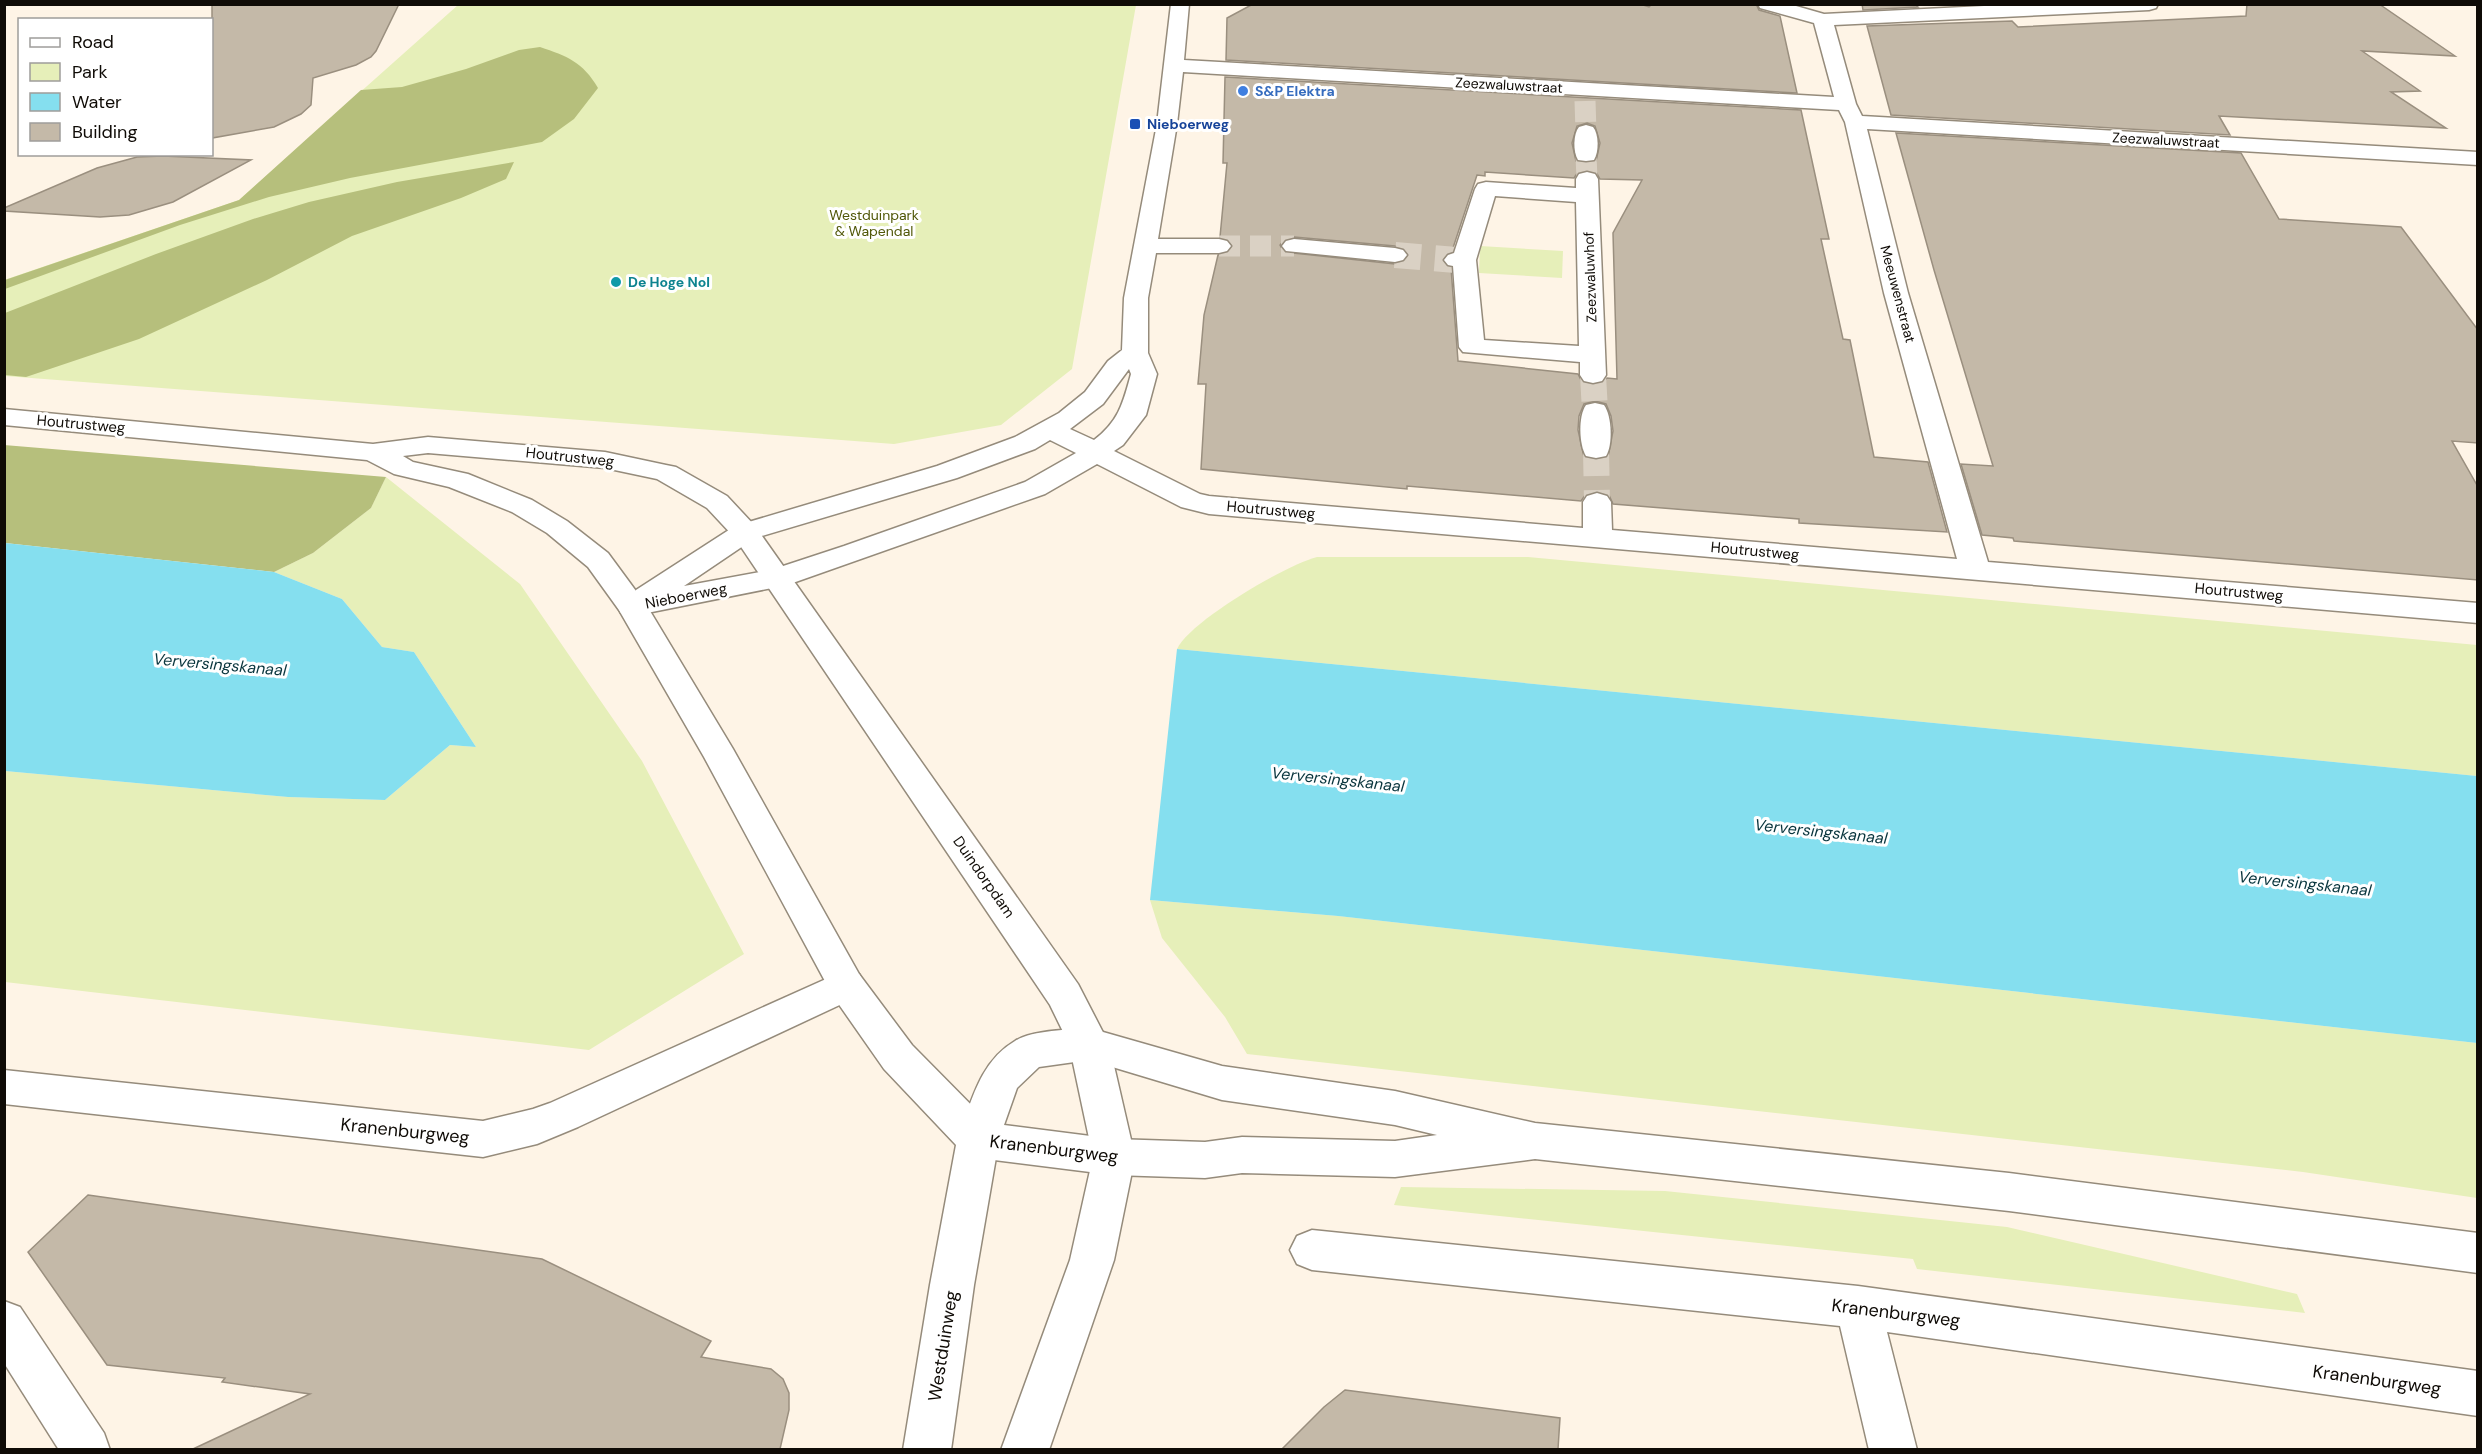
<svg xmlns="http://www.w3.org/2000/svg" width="2482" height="1454" font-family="'DM Sans',sans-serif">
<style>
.green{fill:#e6efb9}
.forest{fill:#b6bf7c}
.water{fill:#85dfef}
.building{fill:#c4b9a8;stroke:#9a8f7f;stroke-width:1.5;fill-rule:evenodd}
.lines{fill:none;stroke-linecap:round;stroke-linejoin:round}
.minor-tunnel-far1{stroke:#dad1c4;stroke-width:21;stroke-dasharray:21 10;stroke-linecap:butt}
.minor-tunnel{stroke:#dad1c4;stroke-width:26;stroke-dasharray:26 14;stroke-linecap:butt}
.minor-casing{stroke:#958b7b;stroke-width:3}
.major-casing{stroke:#958b7b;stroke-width:3}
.minor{fill:#fff;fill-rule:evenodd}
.major{fill:#fff;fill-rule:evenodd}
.shop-dot{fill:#3f7fe0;stroke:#fff;stroke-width:2}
.transit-dot{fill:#1a4fb4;stroke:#fff;stroke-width:2}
.culture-dot{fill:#0f9aa8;stroke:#fff;stroke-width:2}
.labels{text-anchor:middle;stroke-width:6;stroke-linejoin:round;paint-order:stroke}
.far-street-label{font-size:14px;fill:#0f0b06;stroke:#fff}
.far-shop-label{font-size:14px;font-weight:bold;fill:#366cbe;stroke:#fff;text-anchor:start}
.far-transit-label{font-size:14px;font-weight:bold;fill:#164399;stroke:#fff;text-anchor:start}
.far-park-label{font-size:14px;fill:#515809;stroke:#fff}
.far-culture-label{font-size:14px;font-weight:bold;fill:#0d838f;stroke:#fff;text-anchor:start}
.street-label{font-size:15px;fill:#0f0b06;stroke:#fff}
.water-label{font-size:16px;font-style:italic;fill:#09353d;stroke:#fff}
.near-street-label{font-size:18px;fill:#0f0b06;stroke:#fff}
</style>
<rect width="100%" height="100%" fill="#fef4e6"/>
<!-- green -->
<g class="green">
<polygon points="458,5 1136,5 1072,369 1001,425 894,444 5,376 4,280 239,200"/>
<polygon points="1480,246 1563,251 1562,278 1479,273"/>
<polygon points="386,477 520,584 642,761 744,954 589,1050 5,982 5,771 288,797 385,800 450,745 476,747 414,652 382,647 342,599 274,572 313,553 371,508"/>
<path d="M1317 557H1528L2477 645V776L1177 649C1190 621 1286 565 1317 557Z"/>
<polygon points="1150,900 1338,916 2477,1043 2477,1198 2303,1172 1247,1054 1225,1017 1162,938"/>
<polygon points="1401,1187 1665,1191 2007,1227 2297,1294 2305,1313 1917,1269 1913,1259 1394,1205"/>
</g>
<!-- forest -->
<g class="forest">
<path d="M540 47C567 56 583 62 598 88L574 119 542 142 350 178 269 197 180 225 5 289V280L239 200 361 90 402 87 466 69 519 50Z"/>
<polygon points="514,162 506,179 461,198 352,236 267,280 139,339 26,377 5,375 5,313 156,254 253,219 309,202 397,182"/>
<polygon points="4,445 386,477 371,508 313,553 274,572 5,543"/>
</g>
<!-- water -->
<g class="water">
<polygon points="5,543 274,572 342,599 382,647 414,652 476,747 450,745 385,800 288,797 5,771"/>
<polygon points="1177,649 2477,776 2477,1043 1338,916 1150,900"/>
</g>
<!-- building -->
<g class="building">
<polygon points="212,4 399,4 376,51 371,57 356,65 313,78 311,105 301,114 274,127 212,138"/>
<polygon points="1253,4 1640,4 1649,7 1652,4 1756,4 1759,10 1780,16 1797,93 1226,60 1227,18"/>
<polygon points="1862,4 1915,4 1918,7 1863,10"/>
<polygon points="2247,4 2379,4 2455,56 2362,51 2420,91 2391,92 2446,128 2219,116 2230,135 1891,115 1867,26 2012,21 2018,27 2246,16"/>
<path d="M1225 77 1801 110 1829 239H1821L1843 339 1850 340 1874 457 1928 462 1947 532 1799 523V519L1613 504 1609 495 1598 491 1586 494 1581 501 1407 486V489L1201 469 1206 384H1198L1204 315 1218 255 1228 253 1233 246 1229 240 1220 237 1227 163H1223ZM1587 123 1595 126 1600 143 1596 161 1586 163 1576 161 1572 143 1577 126ZM1588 170 1596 172 1600 179 1642 180 1613 233 1617 379 1607 378 1602 383 1593 385 1582 382 1578 374 1458 361 1451 268 1446 266 1442 260 1446 254 1452 251 1477 175 1485 176V172L1574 178 1578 172ZM1294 237 1395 246 1405 249 1409 255 1404 262 1395 264 1284 252 1280 245 1285 239ZM1595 401 1606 404 1611 416 1613 431 1608 457 1596 460 1584 457 1578 430 1579 416 1584 404Z"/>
<polygon points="1896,133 2241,153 2279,219 2401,227 2478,330 2478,443 2452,441 2478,487 2478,580 2014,541 2013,538 1982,535 1961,464 1993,466 1934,270"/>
<polygon points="163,156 251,160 173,202 129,215 100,217 4,211 4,208 97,168 137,157"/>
<polygon points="88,1195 542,1259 711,1341 701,1357 771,1369 783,1379 789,1393 789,1410 780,1449 193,1449 310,1394 222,1382 225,1378 107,1365 28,1252"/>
<polygon points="1345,1390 1560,1418 1558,1449 1282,1449 1324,1407"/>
</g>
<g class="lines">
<!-- minor-tunnel-far1 -->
<g class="minor-tunnel-far1">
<polyline points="1585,101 1586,131"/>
<polyline points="1586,155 1587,179"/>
<polyline points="1219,246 1294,246"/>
</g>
<!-- minor-tunnel -->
<g class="minor-tunnel">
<polyline points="1395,255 1456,260"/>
<polyline points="1593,375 1595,411"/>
<polyline points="1596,450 1597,502"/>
</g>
<!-- minor casing -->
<g class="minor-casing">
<g id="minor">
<path d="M1171 4H1189L1184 60 1834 97 1814 23 1760 8 1758 4H1789L1824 14 2024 4H2158L2156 8 2149 10 1834 25 1856 104 1862 116 2478 152V165L1867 129 1908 293 1988 562 2478 603V623L1209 514 1181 507 1097 464 1045 494 787 585 632 616 621 613 617 606 621 599 632 596 636 590 735 526 937 466 1015 437 1059 413 1085 392 1108 361 1122 350 1124 298 1157 124ZM1183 72 1839 110 1845 122 1884 293 1957 559 1612 530 1611 502 1607 496 1597 493 1587 496 1583 502V528L1209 496 1200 494 1114 451 1123 445 1146 415 1157 374 1148 353V298L1156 253H1219L1227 251 1231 246 1227 241 1219 239H1158L1177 124ZM1129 369 1131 374C1123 403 1119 421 1094 440L1070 429 1103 404ZM1050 440 1076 453 1025 482 844 546 771 570 684 586 755 538 957 478 1035 449Z"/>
<path d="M1586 125 1593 127C1599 134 1599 152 1594 160L1586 161 1578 160C1573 152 1573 134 1579 127Z"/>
<path d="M1587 172 1595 174 1598 179 1606 375 1602 381 1593 383 1584 381 1580 375V362L1463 352 1459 347 1453 266 1448 265 1444 260 1448 255 1454 253 1475 189 1478 184 1486 182 1576 188V179L1579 174ZM1495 196 1576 202 1579 346 1484 340 1476 260Z"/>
<polygon points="1294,239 1395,248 1403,250 1407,255 1403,260 1395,262 1286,251 1282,246 1286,241"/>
<path d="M1595 403 1604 405C1612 416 1613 445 1606 456L1596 458 1586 456C1579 445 1578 416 1586 405Z"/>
<polygon points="846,970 859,974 865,985 859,996 578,1127 537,1144 483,1157 4,1104 4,1070 483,1121 533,1109 550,1103"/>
<path d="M1089 1028 1222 1066 1395 1091 1535 1123 2009 1173 2478 1233V1273L2009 1211 1535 1159 1395 1177 1242 1173 1205 1178 1114 1175 978 1158 963 1153 957 1140C971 1104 979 1062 1015 1041 1032 1030 1069 1030 1089 1028ZM1089 1060 1222 1100 1395 1125 1437 1135 1395 1141 1242 1137 1205 1142 1114 1139 1004 1125 1017 1088 1039 1067Z"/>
<polygon points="1312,1230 1858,1286 2478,1371 2478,1416 1887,1332 1917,1450 1869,1450 1840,1326 1312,1270 1297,1264 1290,1250 1297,1236"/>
<polygon points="4,1301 20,1307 104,1433 110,1450 59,1450 4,1363"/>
</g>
</g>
<!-- major casing -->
<g class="major-casing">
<polygon id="major" points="4,409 373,444 428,437 605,452 666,465 676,467 727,496 755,526 1078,984 1109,1044 1135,1157 1114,1260 1049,1450 1001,1450 1070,1260 1093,1157 1069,1044 1050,1005 735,538 707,508 657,479 605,468 428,453 403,456 413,462 468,474 532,500 567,521 608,553 647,606 733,749 859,974 912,1045 993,1127 999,1140 974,1285 951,1450 903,1450 930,1285 956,1145 884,1069 833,996 704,757 619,610 588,567 547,533 512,512 449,487 394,474 367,460 4,425"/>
</g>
<!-- minor -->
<use href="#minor" class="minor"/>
<!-- major -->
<use href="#major" class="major"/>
</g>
<!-- markers -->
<circle class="shop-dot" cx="1243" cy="91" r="6"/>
<rect class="transit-dot" x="1129" y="118" width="12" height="12" rx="3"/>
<circle class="culture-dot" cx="616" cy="282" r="6"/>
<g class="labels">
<!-- far-street labels -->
<g class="far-street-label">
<text transform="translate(1509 85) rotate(3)" y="5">Zeezwaluwstraat</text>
<text transform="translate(2166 140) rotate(3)" y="5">Zeezwaluwstraat</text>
<text transform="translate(1590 277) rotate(-92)" y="5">Zeezwaluwhof</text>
<text transform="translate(1898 294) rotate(75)" y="5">Meeuwenstraat</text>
</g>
<!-- far-shop labels -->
<g class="far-shop-label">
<text x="1255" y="96">S&amp;P Elektra</text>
</g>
<!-- far-transit labels -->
<g class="far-transit-label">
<text x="1147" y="129">Nieboerweg</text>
</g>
<!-- far-park labels -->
<g class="far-park-label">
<text x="874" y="220">Westduinpark<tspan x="874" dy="16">&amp; Wapendal</tspan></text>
</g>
<!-- far-culture labels -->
<g class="far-culture-label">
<text x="628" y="287">De Hoge Nol</text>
</g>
<!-- street labels -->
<g class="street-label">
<text transform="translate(81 424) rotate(5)" y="5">Houtrustweg</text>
<text transform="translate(570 457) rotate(6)" y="5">Houtrustweg</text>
<text transform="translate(1271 510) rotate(5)" y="5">Houtrustweg</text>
<text transform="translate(1755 551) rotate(5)" y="5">Houtrustweg</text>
<text transform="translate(2239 592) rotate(5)" y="5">Houtrustweg</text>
<text transform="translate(686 596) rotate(-11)" y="5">Nieboerweg</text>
<text transform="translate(984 877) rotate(55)" y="5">Duindorpdam</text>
</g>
<!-- water labels -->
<g class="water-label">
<text transform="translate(220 664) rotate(5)" y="6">Verversingskanaal</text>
<text transform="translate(1338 779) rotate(6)" y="6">Verversingskanaal</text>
<text transform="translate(1821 831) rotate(6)" y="6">Verversingskanaal</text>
<text transform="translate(2305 883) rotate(6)" y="6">Verversingskanaal</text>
</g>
<!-- near-street labels -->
<g class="near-street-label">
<text transform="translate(405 1131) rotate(6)" y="6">Kranenburgweg</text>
<text transform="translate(1054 1149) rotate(7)" y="6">Kranenburgweg</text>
<text transform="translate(1896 1313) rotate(7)" y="6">Kranenburgweg</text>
<text transform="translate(943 1346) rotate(-81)" y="6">Westduinweg</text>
<text transform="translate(2377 1380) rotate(8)" y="6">Kranenburgweg</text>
</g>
</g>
<!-- border -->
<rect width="2482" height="1454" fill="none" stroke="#0f0b06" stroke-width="12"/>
<!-- legend -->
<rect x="18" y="18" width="195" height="138" fill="#ffffff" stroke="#9f9d9b" stroke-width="1.5"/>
<rect x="30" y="38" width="30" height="9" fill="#ffffff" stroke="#9f9d9b" stroke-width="1.5"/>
<text x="72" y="48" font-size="18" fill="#0f0b06">Road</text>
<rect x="30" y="63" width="30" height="18" fill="#e6efb9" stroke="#9f9d9b" stroke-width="1.5"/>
<text x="72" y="78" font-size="18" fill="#0f0b06">Park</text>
<rect x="30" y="93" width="30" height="18" fill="#85dfef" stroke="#9f9d9b" stroke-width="1.5"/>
<text x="72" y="108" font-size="18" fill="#0f0b06">Water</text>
<rect x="30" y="123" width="30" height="18" fill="#c4b9a8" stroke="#9f9d9b" stroke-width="1.5"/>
<text x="72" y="138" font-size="18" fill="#0f0b06">Building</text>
</svg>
